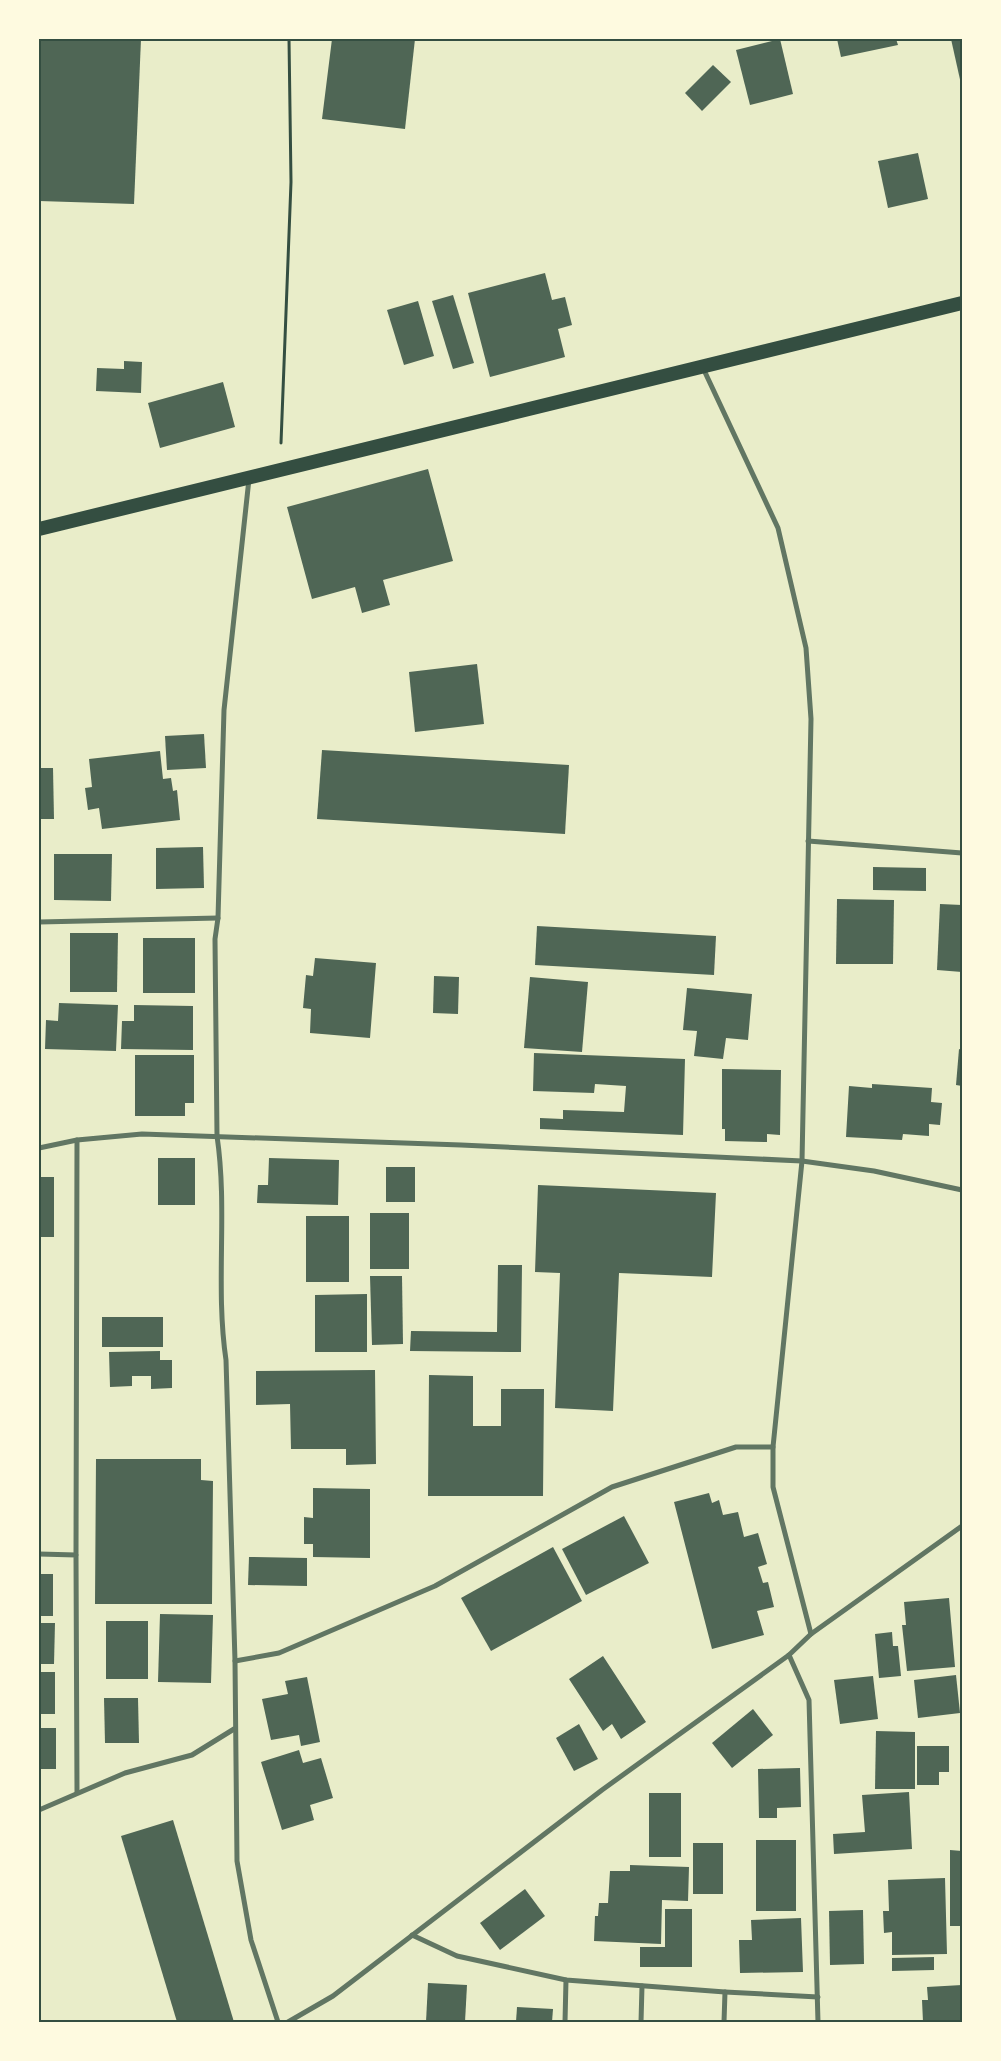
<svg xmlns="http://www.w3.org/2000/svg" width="1001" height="2061" font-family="Montserrat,sans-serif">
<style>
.building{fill:#4f6655}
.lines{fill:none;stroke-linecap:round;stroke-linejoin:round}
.path{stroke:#344e41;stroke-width:3}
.minor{stroke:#617663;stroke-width:5}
.trunk{stroke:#344e41;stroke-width:14}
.neatline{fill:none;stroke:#344e41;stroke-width:2}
</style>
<rect width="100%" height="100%" fill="#e9edc9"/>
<!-- building -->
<g class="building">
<polygon points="39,39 141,39 134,204 39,201"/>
<polygon points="332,39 415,39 405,129 322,119"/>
<polygon points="780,39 793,94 750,105 736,50"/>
<polygon points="837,39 896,39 898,45 841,57"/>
<polygon points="951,39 962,39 962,83 961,84"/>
<polygon points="713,65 731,82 702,111 685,93"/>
<polygon points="918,153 928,199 888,208 878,161"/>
<polygon points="545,273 552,300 565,297 572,325 558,329 565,357 490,377 468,293"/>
<polygon points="453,295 474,363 453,369 432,301"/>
<polygon points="418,301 434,356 404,365 387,310"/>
<polygon points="124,361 142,362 141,393 96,391 97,368 124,369"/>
<polygon points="223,382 235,427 160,448 148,403"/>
<polygon points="428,469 453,561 383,580 390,605 362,613 355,587 312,599 287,507"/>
<polygon points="477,664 484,724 415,732 409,672"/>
<polygon points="204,734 206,768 167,770 165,736"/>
<polygon points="322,750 569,765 565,834 317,819"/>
<polygon points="160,751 163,779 171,778 173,791 177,790 180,820 102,829 99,808 88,810 85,788 92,787 89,759"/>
<polygon points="39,768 53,768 54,819 39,819"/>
<polygon points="203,847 204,888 156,889 156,848"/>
<polygon points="54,854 112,854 111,901 54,900"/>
<polygon points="873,867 926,868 926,891 873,890"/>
<polygon points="837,899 894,900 893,964 836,964"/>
<polygon points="940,904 962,905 962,972 937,970"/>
<polygon points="537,926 716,936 714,975 535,965"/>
<polygon points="70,933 118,933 117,992 70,992"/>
<rect x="143" y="938" width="52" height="55"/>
<polygon points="315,958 376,963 370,1038 310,1033 311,1009 303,1008 306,975 313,976"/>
<polygon points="434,976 459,977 458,1014 433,1013"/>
<polygon points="530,977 588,982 582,1052 524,1048"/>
<polygon points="687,988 752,994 748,1040 726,1038 723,1059 694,1056 697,1031 683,1030"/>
<polygon points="59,1003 118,1005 116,1051 45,1049 46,1020 58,1021"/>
<polygon points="134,1005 193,1006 193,1050 121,1049 122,1021 134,1021"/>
<polygon points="959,1049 962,1050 962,1086 956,1085"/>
<polygon points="534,1053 685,1059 683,1135 540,1129 540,1118 563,1119 563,1110 624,1112 626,1086 595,1084 594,1093 533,1091"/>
<polygon points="135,1055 194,1055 194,1103 185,1103 185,1116 135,1116"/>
<polygon points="722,1069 781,1070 780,1135 767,1134 767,1142 725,1141 725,1129 722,1129"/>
<polygon points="872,1084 932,1088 931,1102 942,1103 940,1125 929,1124 929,1136 903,1134 902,1140 846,1137 849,1086 872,1088"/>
<rect x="158" y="1158" width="37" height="47"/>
<polygon points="269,1158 339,1160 338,1205 257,1203 258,1185 268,1185"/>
<rect x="386" y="1167" width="29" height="35"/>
<rect x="39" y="1177" width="15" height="60"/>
<polygon points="538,1185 716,1193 712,1277 619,1273 613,1411 555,1408 560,1273 535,1272"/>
<rect x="370" y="1213" width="39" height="56"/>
<rect x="306" y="1216" width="43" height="66"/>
<polygon points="498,1265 522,1265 521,1352 410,1351 411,1331 497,1332"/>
<polygon points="370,1276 402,1276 403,1344 372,1345"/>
<polygon points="367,1294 367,1352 315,1352 315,1295"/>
<rect x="102" y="1317" width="61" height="30"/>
<polygon points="160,1351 160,1360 172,1360 172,1388 151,1389 151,1376 132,1376 132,1386 110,1387 109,1352"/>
<polygon points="375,1370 376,1464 346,1465 346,1449 291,1449 290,1404 256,1405 256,1371"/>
<polygon points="429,1375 473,1376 473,1426 501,1426 501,1389 544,1389 543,1496 428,1496"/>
<polygon points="96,1459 201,1459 201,1480 213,1481 212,1604 95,1604"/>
<polygon points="313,1488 370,1489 370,1558 313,1557 313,1544 304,1544 304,1517 313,1518"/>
<polygon points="709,1493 712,1503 719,1500 723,1515 738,1512 744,1537 758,1533 767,1564 758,1567 763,1583 768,1582 774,1607 757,1611 764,1635 712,1649 674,1502"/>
<polygon points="624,1516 649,1563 586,1595 562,1549"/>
<polygon points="553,1547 582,1601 491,1651 461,1598"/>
<polygon points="249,1557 307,1558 307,1586 248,1585"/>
<rect x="39" y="1574" width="14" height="42"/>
<polygon points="949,1598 955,1667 907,1671 902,1625 906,1625 904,1602"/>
<polygon points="160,1614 213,1615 211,1683 158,1682"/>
<rect x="106" y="1621" width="42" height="58"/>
<polygon points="39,1623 55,1623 54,1664 39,1664"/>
<polygon points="892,1632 893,1646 898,1646 901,1676 879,1678 875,1634"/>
<polygon points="603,1656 646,1722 621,1739 612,1724 603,1731 569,1679"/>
<rect x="39" y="1672" width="16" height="42"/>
<polygon points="956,1675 960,1713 918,1718 914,1680"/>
<polygon points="873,1676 878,1719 840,1724 834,1680"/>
<polygon points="307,1677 320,1742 301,1746 299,1735 271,1740 262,1699 288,1694 285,1681"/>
<polygon points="104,1698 138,1698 139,1743 105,1743"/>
<polygon points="753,1709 773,1735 732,1768 712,1743"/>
<polygon points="579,1724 598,1759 574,1771 556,1738"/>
<rect x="39" y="1728" width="17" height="41"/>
<polygon points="876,1731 915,1732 915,1789 875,1789"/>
<polygon points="917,1746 949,1746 949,1772 939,1772 939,1785 917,1785"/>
<polygon points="299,1750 303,1763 321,1758 333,1798 310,1805 314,1820 282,1830 261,1762"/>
<polygon points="800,1768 801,1807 777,1808 777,1818 759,1818 758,1769"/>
<polygon points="909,1792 912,1849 834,1854 833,1834 865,1832 862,1795"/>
<rect x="649" y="1793" width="32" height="64"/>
<polygon points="173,1820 234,2022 177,2022 121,1836"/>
<rect x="756" y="1840" width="40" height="71"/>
<rect x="693" y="1843" width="30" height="51"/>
<polygon points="950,1850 962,1851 962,1926 950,1926"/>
<polygon points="630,1865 689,1867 688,1901 662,1900 661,1944 594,1941 595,1916 598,1916 599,1903 608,1903 610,1871 630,1871"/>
<polygon points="945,1878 947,1954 892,1955 892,1932 884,1933 883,1911 889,1911 888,1880"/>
<polygon points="525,1889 545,1916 500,1950 480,1923"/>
<polygon points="665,1909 692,1909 692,1967 640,1967 640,1947 665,1947"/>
<polygon points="863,1910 864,1964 830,1965 829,1911"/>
<polygon points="801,1918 803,1972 740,1973 739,1940 752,1940 751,1920"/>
<polygon points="934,1957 934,1970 892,1971 892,1958"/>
<polygon points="428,1983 467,1985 465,2022 426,2022"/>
<polygon points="962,1985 962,2022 923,2022 922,2000 928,2000 927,1987"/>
<polygon points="517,2007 553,2009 552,2022 516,2022"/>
</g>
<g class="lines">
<!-- path -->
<polyline class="path" points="281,443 291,182 289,39"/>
<!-- minor -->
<g class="minor">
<polyline points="703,368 778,528 806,648 811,719 802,1161 773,1447 773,1487 811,1634"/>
<path d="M249 479 224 710 218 918 215 939 217 1136C228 1210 215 1286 226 1360L235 1661 237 1861 251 1940 278 2022"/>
<polyline points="808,841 962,853"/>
<polyline points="39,922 218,918"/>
<polyline points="39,1148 77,1140 142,1134 461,1145 802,1161 874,1171 962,1190"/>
<polyline points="39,1554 76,1555 77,1792"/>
<polyline points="76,1555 77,1140"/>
<polyline points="789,1655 809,1700 818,2022"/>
<polyline points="235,1661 279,1653 435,1586 612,1487 736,1447 773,1447"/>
<polyline points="39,1810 125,1773 192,1755 234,1729"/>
<polyline points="412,1935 457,1956 566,1980 725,1992 818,1997"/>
<polyline points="288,2022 333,1996 602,1790 789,1655 811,1634 962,1526"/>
<polyline points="565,2022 566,1980"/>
<polyline points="641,2022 642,1986"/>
<polyline points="724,2022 725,1992"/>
</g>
<!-- trunk -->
<polyline class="trunk" points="39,529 962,303"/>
</g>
<!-- border -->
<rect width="1001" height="2061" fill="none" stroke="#fefae0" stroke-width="80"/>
<rect x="40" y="40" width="921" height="1981" class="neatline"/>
</svg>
